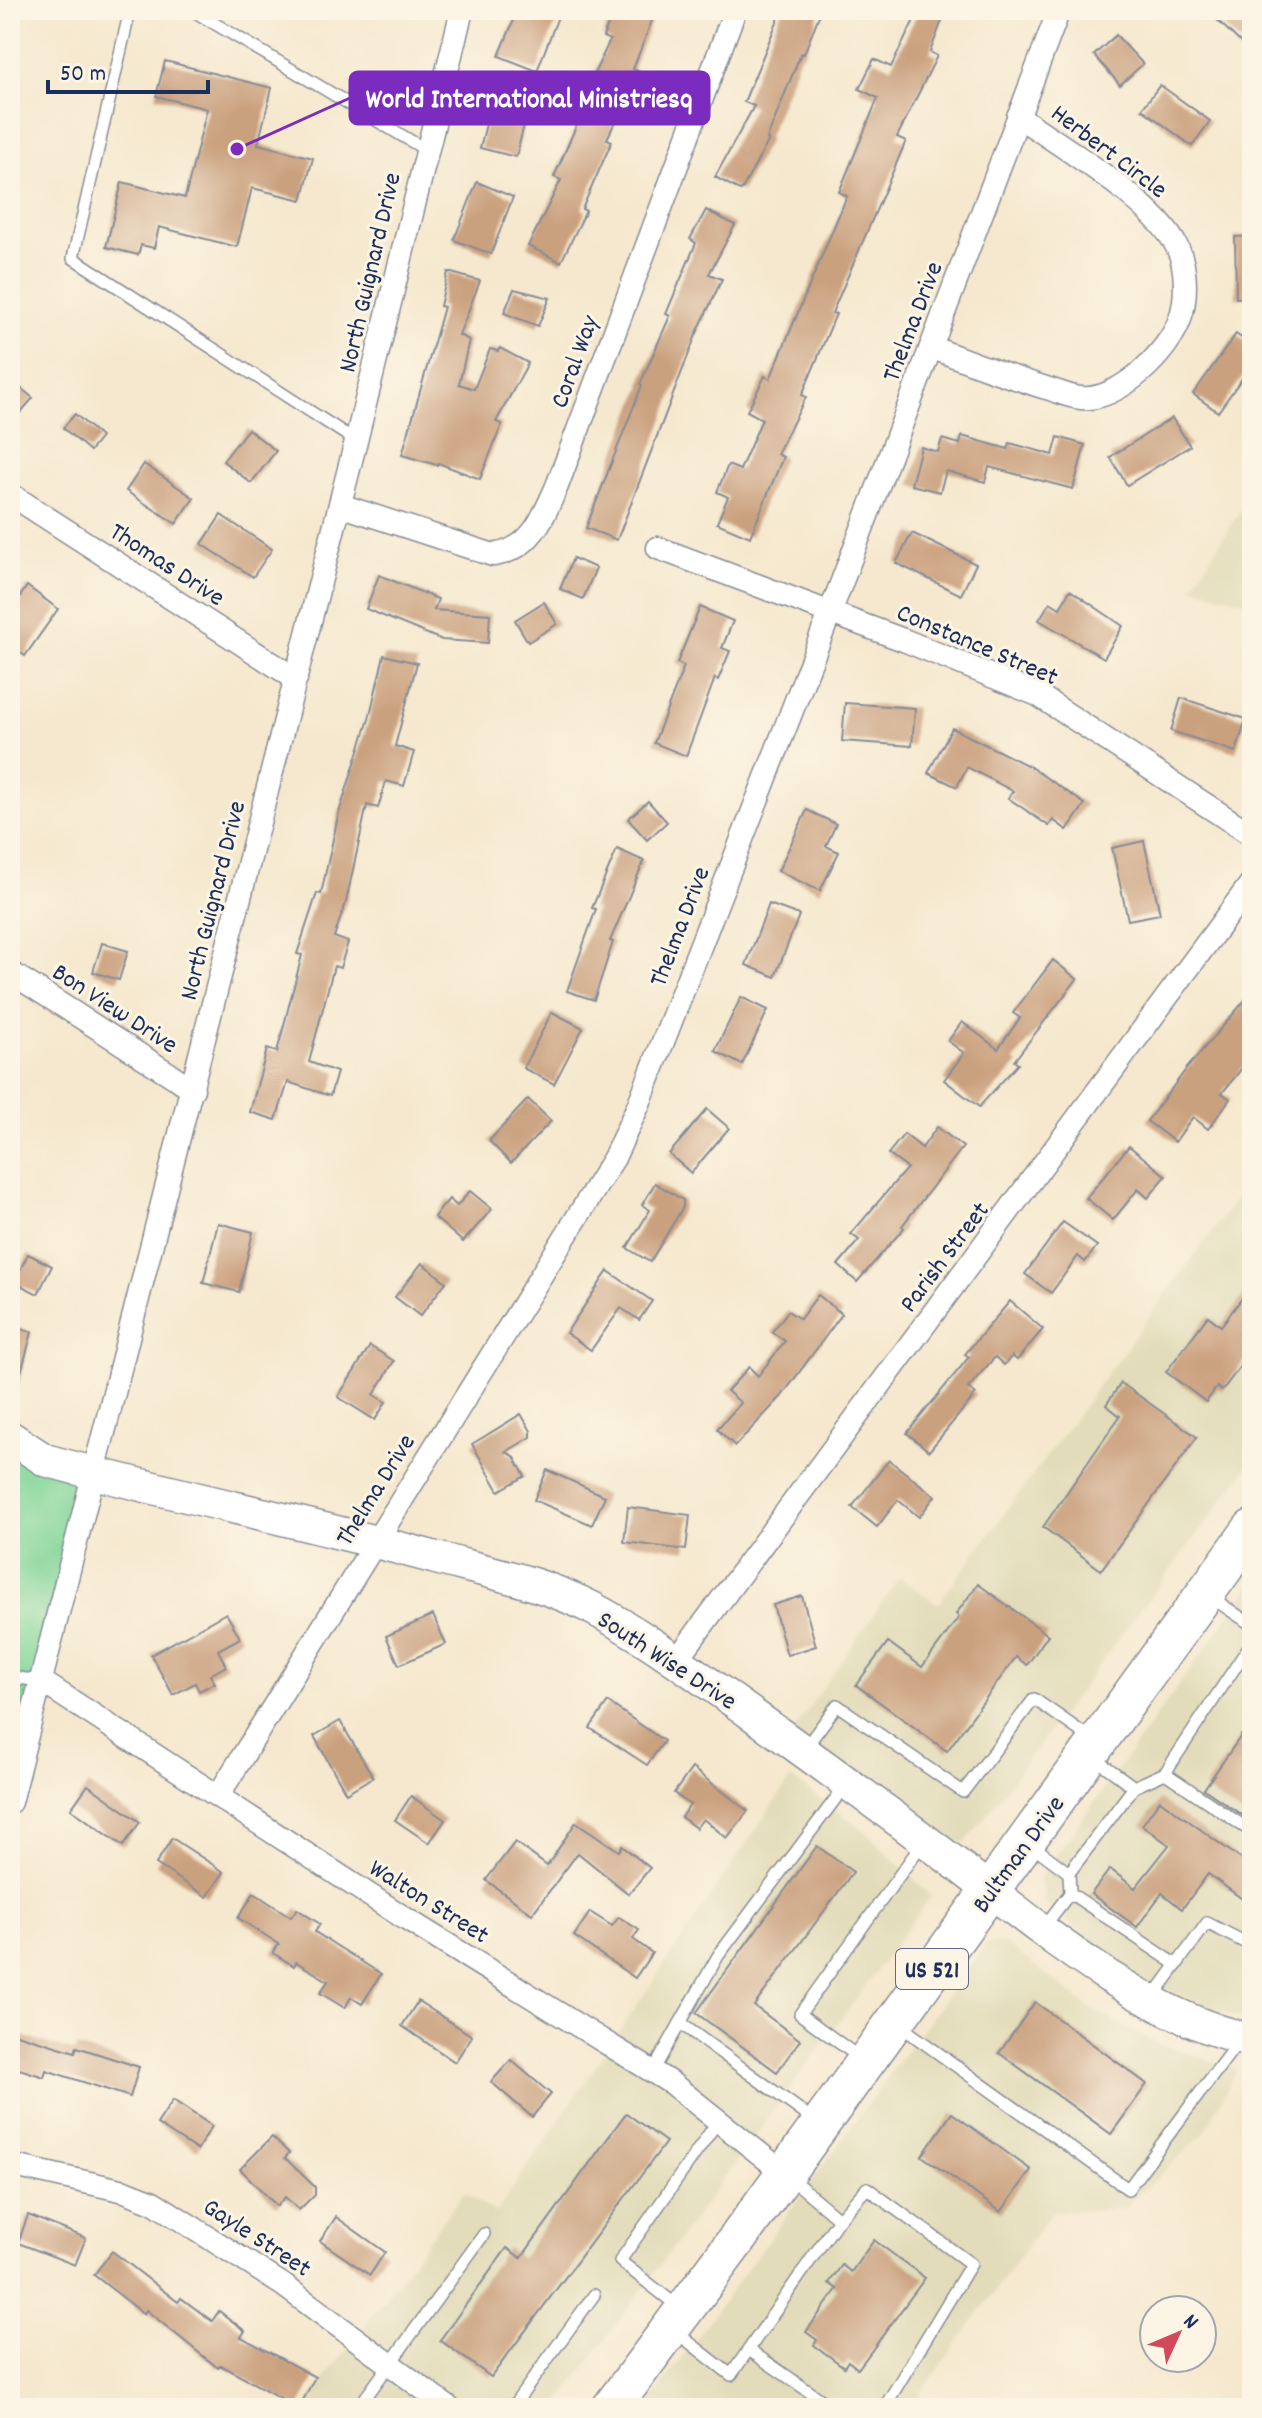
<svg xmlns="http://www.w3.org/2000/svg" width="1262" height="2418" font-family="Dekko,sans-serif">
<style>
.built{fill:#e2dcba}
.green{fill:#80d598;stroke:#4e827b;stroke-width:2}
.building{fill:#caa17f}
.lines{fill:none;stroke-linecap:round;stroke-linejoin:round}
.service-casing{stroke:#888c96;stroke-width:14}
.minor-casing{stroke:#888c96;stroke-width:25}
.secondary-casing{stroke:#888c96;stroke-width:35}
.trunk-casing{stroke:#888c96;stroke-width:41}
.service{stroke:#fff;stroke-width:11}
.minor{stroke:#fff;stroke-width:22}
.secondary{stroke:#fff;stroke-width:32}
.trunk{stroke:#fff;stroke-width:38}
.labels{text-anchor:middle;stroke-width:6;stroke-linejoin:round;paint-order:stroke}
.shield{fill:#fcf5e5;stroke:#5e6a86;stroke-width:2}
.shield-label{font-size:24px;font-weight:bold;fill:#1b2f5e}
.street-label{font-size:26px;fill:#1b2f5e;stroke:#fcf5e5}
.leader{fill:none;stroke:#7b2cbf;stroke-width:3}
.callout-dot{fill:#7b2cbf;stroke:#fcf5e5;stroke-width:3}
.callout{fill:#7b2cbf;stroke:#7b2cbf;stroke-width:3}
.callout-label{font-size:28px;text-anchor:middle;font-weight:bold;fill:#fff}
</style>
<rect width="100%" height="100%" fill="#fcf5e5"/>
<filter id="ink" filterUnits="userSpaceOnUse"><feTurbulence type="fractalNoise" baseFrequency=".0125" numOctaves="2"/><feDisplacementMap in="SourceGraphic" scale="16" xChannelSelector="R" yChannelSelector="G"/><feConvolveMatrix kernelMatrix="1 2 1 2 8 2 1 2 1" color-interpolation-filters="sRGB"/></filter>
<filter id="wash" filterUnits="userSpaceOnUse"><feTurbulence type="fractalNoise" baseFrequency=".006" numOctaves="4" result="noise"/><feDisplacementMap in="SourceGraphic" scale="32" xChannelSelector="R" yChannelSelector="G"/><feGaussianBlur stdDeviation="1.8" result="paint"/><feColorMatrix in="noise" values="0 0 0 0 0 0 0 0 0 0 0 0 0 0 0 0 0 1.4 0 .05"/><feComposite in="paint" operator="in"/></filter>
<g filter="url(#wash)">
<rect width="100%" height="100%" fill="#f5e8ce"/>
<!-- built -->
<g class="built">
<polygon points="1252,492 1252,603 1192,587"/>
<polygon points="1252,1177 1252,1461 966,1842 944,1842 791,1734 899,1578 938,1604"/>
<polygon points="1252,1584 1252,2019 1232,2016 1138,1978 1045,1903 1039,1879"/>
<polygon points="791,1778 860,1827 931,1896 555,2408 303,2408 464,2192 496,2213"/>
<polygon points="986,1943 1006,1944 1091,2009 1155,2043 1237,2069 1204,2134 1123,2209 1052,2212 910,2408 645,2408"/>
</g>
<!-- green -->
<polygon class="green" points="10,1437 95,1474 10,1805"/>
<g id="blocks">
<!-- building -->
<g class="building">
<polygon points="518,10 550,10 559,14 537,71 499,56"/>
<polygon points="614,10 656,10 633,69 639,72 607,139 612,141 582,209 586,211 561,262 528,246 561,180 554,177 583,110 594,112 599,97 586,91 610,40 603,37"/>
<polygon points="782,10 821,10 804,54 801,53 767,139 769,140 741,191 715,177 754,106 744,102"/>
<polygon points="919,10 946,10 930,52 937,56 897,137 906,141 832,313 836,314 802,395 806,397 777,454 783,457 750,537 717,523 728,497 717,492 728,465 740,470 762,419 747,411 765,376 770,379 847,196 839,192 878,98 859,89 874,59 891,67"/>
<polygon points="1207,10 1252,10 1252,30 1240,42"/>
<polygon points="1116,35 1143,64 1120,85 1094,55"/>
<polygon points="165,61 272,88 258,144 313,158 302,200 252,188 237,247 159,227 154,248 141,245 138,255 106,247 122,182 185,198 207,109 156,96"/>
<polygon points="1160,85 1210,121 1192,146 1142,109"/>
<polygon points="495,88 531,97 516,157 480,148"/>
<polygon points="477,182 513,197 491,254 454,240"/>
<polygon points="706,210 735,225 709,274 722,279 696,335 617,540 586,528 642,385 640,384 670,316 666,314 696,243 690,239"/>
<polygon points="1252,236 1252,297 1236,298 1235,237"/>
<polygon points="448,272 480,281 459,335 469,340 459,384 474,389 490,349 498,351 500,348 528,363 496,422 502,424 480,479 438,463 437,465 402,455 444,307 440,306"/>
<polygon points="514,289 550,298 538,326 504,313"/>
<polygon points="1236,334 1252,346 1252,364 1218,412 1193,394"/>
<polygon points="10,379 33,398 20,413 10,405"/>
<polygon points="75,414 101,437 90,451 63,428"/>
<polygon points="1172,418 1190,446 1127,485 1110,457"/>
<polygon points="248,429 276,451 251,483 223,461"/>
<polygon points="962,436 1008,449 1010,443 1053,455 1058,437 1085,445 1073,489 989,467 985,482 946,471 940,492 911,485 921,447 938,452 942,439 960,444"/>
<polygon points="144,464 194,498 176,524 126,491"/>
<polygon points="221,515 272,549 253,577 202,544"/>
<polygon points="912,533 976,564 961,595 896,563"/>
<polygon points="573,558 596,568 583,599 560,589"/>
<polygon points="379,575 438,599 434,610 490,614 488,643 442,640 366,609"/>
<polygon points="27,586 58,609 25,656 10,645 10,591 19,598"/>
<polygon points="1070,590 1123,626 1104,658 1039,620 1050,602 1060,608"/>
<polygon points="544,602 557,624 528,642 515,620"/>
<polygon points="700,607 733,621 722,648 730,651 718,680 715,678 686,756 654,743 684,666 677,663"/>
<polygon points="384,655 417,663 395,746 414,752 404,786 386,781 378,808 367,805 346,902 334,937 348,942 340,968 334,966 309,1062 337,1072 330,1096 288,1082 276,1120 250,1112 267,1049 277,1052 302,955 297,954 317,893 321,894 338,816 369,719"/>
<polygon points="1181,698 1246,719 1236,752 1171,731"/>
<polygon points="845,703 915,708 912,746 842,741"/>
<polygon points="952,728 1029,766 1085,804 1067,830 1053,820 1049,826 1008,798 1013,791 967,767 957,787 928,773"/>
<polygon points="648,801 667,822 647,840 628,819"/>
<polygon points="807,810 836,824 826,846 839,852 820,891 778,871"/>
<polygon points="1144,841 1160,914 1128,920 1112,848"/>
<polygon points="617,849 644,861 610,941 613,942 594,1000 567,991 596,909 592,908"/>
<polygon points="769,904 799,915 775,977 746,965"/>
<polygon points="102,943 128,951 119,980 93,972"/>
<polygon points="1053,960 1077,979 1014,1061 1018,1064 979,1107 944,1080 964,1053 948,1041 962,1022 998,1049 1020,1018 1013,1013"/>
<polygon points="1252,992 1252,1056 1222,1093 1230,1099 1208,1129 1193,1117 1175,1142 1147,1121 1188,1067"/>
<polygon points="741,997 768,1010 742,1065 715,1051"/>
<polygon points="552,1012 583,1028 554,1084 523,1068"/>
<polygon points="528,1099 551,1121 511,1163 489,1141"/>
<polygon points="707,1109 729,1128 691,1173 669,1154"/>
<polygon points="937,1127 963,1147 902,1226 904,1228 857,1282 838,1265 859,1240 851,1234 907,1168 888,1154 904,1134 922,1148"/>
<polygon points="1129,1146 1166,1176 1148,1198 1138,1189 1113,1220 1086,1198"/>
<polygon points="655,1183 683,1200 683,1207 650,1262 627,1248 650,1210 642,1205"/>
<polygon points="470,1191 492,1209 463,1242 434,1217 449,1199 457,1206"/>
<polygon points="1063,1222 1097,1246 1085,1262 1078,1256 1051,1293 1025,1274"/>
<polygon points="218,1223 253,1232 239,1292 203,1283"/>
<polygon points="28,1254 52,1266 38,1294 14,1282"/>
<polygon points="422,1263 446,1282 420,1316 395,1297"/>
<polygon points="608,1271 652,1301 639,1320 621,1308 591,1350 566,1333"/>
<polygon points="1252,1285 1252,1350 1222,1391 1217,1387 1206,1402 1166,1372 1208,1316 1221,1326"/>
<polygon points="818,1295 842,1314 781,1397 735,1446 717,1429 741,1403 727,1391 749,1367 758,1376 785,1341 772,1332 788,1311 800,1319"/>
<polygon points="1010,1301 1043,1329 1017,1360 1012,1356 1004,1365 995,1357 968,1388 976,1394 929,1451 907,1433 969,1357 965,1354"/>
<polygon points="10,1326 32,1332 15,1395 10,1394"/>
<polygon points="370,1346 394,1361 374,1395 386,1402 375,1420 338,1397"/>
<polygon points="1121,1383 1197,1437 1101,1570 1043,1527 1120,1416 1106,1405"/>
<polygon points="521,1414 531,1431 531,1437 506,1452 514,1456 525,1476 499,1491 472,1444"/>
<polygon points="889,1460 935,1496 919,1517 898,1500 877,1527 852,1507"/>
<polygon points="547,1470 605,1496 592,1525 534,1500"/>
<polygon points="628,1507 690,1515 686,1550 624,1542"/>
<polygon points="978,1584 1048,1635 1027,1665 1016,1657 947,1751 856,1685 888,1642 922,1667 959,1617 956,1614"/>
<polygon points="802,1596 816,1646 787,1655 773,1605"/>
<polygon points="226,1613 240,1638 218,1650 226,1666 210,1675 215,1683 199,1691 195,1683 173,1695 151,1655"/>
<polygon points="433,1615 446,1644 399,1665 386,1636"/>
<polygon points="608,1702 664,1741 647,1765 590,1728"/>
<polygon points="1252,1720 1252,1822 1204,1789"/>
<polygon points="340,1721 373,1777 346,1793 314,1736"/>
<polygon points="692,1768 748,1811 727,1838 703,1819 696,1828 681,1817 690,1805 674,1793"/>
<polygon points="88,1785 140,1822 123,1846 71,1809"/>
<polygon points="411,1796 445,1820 429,1843 395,1820"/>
<polygon points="1160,1800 1252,1867 1252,1906 1208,1874 1182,1909 1162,1893 1137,1927 1091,1894 1110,1869 1135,1888 1169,1845 1142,1825"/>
<polygon points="576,1822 619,1851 622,1846 650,1868 629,1894 578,1853 532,1914 486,1880 515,1842 547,1866"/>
<polygon points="172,1838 224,1872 207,1897 156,1864"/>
<polygon points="817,1846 853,1872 754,2006 800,2040 777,2072 696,2013"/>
<polygon points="254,1893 291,1917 297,1909 320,1924 315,1932 381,1974 362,2004 351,1997 345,2008 320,1993 328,1981 296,1962 294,1966 273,1953 279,1944 238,1918"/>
<polygon points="590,1912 612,1926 619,1917 639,1930 633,1939 652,1953 635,1978 574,1936"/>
<polygon points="418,2001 472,2036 455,2062 402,2026"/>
<polygon points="1035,2002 1147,2084 1111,2134 999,2053"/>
<polygon points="10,2032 75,2052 77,2047 139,2067 130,2097 46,2070 44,2077 10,2066"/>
<polygon points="511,2060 551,2094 532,2117 491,2082"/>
<polygon points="173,2100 212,2126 197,2150 157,2124"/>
<polygon points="626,2113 666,2142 491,2377 440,2340 507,2248 521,2258"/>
<polygon points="952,2113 1031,2170 1001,2212 922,2156"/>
<polygon points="272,2137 289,2153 285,2158 315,2187 315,2194 299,2210 285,2197 277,2206 240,2169"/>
<polygon points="28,2215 86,2238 75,2265 18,2243"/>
<polygon points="336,2217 385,2252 370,2275 320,2241"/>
<polygon points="874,2240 925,2278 858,2369 848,2361 844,2367 814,2345 817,2340 806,2332 837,2289 829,2283 842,2265 851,2272"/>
<polygon points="112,2251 178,2302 181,2298 212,2321 219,2311 245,2331 241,2337 315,2377 299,2408 220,2365 218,2368 146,2310 144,2314 94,2275"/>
</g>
</g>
</g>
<g filter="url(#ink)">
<use href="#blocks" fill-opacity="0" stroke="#888c96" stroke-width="2"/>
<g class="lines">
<!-- service casing -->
<g class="service-casing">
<g id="service">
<polyline points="130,10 73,258 356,441"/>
<polyline points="192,10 426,150"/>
<polyline points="1209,1596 1252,1625"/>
<polyline points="10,1677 41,1681"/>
<polyline points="806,1747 837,1705 963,1792 1034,1699 1093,1740"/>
<polyline points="1165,1773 1252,1832"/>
<polyline points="1134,1787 1165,1773 1252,1642"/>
<polyline points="1029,1843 1069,1873 1134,1787 1094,1758"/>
<polyline points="1070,1893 1177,1965"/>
<polyline points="1043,1928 1070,1893 1069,1873"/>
<polyline points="1151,2000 1207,1923 1252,1946"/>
<polyline points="680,2023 815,2121"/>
<polyline points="899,2025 1128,2189 1238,2042"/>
<polyline points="860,2058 800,2014 924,1841"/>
<polyline points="653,2071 718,1956 845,1786"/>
<polyline points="839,2219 867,2188 971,2264 884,2408"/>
<polyline points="680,2308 620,2261 718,2121"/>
<polyline points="676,2332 731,2375 839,2219 788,2176"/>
<polyline points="749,2350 833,2408"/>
<polyline points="358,2408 484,2234"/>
<polyline points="512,2408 594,2295"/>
</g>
</g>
<!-- minor casing -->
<g class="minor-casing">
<g id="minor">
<path d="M931 347C969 362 1007 376 1046 388 1057 391 1069 397 1081 398 1118 402 1169 352 1180 319 1187 298 1187 267 1177 247 1155 202 1062 147 1018 116"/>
<polyline points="10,494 296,679"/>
<path d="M340 505 493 555C531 550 543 518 557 486L735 10"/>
<polyline points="658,548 906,641 1038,695 1252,835"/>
<polyline points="10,972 193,1089"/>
<polyline points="676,1661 1252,882"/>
<polyline points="41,1681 406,1919 671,2083 784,2173"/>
<polyline points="218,1796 614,1158 638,1106 830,613 1059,10"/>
<polyline points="10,1802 356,441 462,10"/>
<polyline points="10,2165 125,2191 153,2202 283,2285 449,2408"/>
</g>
</g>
<!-- secondary casing -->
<g class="secondary-casing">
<path id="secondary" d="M10 1437 45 1460C175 1496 307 1522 436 1558 489 1572 544 1583 592 1608 643 1635 688 1669 735 1702 809 1755 883 1808 955 1863 1040 1929 1146 2018 1252 2040"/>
</g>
<!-- trunk casing -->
<g class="trunk-casing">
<polyline id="trunk" points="611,2408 738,2238 1252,1529"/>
</g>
<!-- service -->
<use href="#service" class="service"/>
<!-- minor -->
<use href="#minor" class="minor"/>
<!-- secondary -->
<use href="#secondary" class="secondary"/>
<!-- trunk -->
<use href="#trunk" class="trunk"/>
</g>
</g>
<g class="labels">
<!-- shield labels -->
<rect class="shield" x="896" y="1949" width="72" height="40" rx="6"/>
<g class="shield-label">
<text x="932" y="1977">US 521</text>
</g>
<!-- street labels -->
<g class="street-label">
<text transform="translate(1110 150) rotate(37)" y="9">Herbert Circle</text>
<text transform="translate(368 272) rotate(-77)" y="9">North Guignard Drive</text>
<text transform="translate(911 321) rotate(-69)" y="9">Thelma Drive</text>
<text transform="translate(573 361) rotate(-70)" y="9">Coral Way</text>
<text transform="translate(168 563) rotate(33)" y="9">Thomas Drive</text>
<text transform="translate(978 643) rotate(23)" y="9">Constance Street</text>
<text transform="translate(211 900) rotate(-76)" y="9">North Guignard Drive</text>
<text transform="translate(678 926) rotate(-69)" y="9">Thelma Drive</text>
<text transform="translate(116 1007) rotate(33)" y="9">Bon View Drive</text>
<text transform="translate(943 1256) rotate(-53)" y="9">Parish Street</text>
<text transform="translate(374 1489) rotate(-58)" y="9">Thelma Drive</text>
<text transform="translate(668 1659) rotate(33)" y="9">South Wise Drive</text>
<text transform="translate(1017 1853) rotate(-54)" y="9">Bultman Drive</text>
<text transform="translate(430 1900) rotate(32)" y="9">Walton Street</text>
<text transform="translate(258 2236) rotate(33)" y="9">Gayle Street</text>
</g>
</g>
<!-- callouts -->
<path class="leader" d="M237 149L350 98"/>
<circle class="callout-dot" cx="237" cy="149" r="8"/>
<rect class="callout" x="350" y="72" width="359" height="52" rx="8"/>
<g class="callout-label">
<text x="529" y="107">World International Ministriesq</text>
</g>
<!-- margin -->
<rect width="1262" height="2418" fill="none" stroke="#fcf5e5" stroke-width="40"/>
<!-- north arrow -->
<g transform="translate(1178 2334) rotate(46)"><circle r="38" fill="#fcf5e5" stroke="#a2a6af" stroke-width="2"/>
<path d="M0-6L14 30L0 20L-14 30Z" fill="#d1495b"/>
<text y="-12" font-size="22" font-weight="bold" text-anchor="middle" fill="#1b2f5e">N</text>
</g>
<!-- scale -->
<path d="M48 80v12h160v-12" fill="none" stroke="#1b2f5e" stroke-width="4"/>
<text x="60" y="80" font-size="24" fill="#1b2f5e" stroke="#fcf5e5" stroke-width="6" paint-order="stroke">50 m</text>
</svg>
